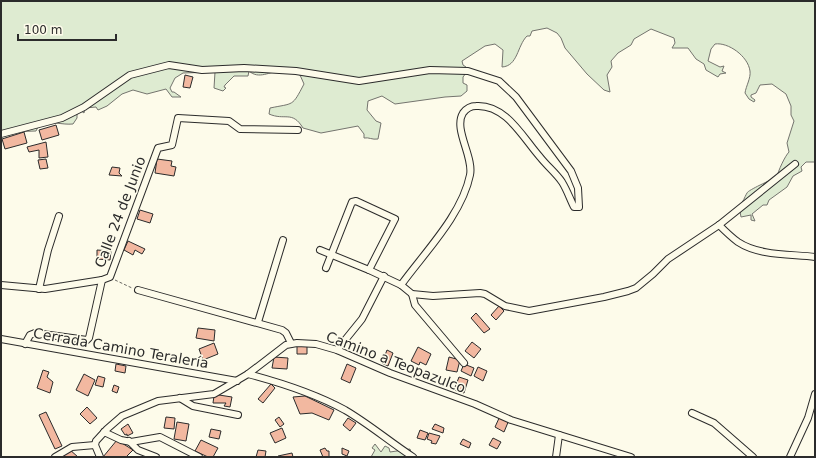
<svg xmlns="http://www.w3.org/2000/svg" width="816" height="458" font-family="'DejaVu Sans',sans-serif">
<style>
.green{fill:#deebd1;stroke:#74746e}
.building{fill:#f2b8a0;stroke:#2b2b2b}
.lines{fill:none;stroke-linecap:round;stroke-linejoin:round}
.minor-casing{stroke:#2b2b2b;stroke-width:8}
.path{stroke:#6a6964;stroke-width:1;stroke-dasharray:3 2;stroke-linecap:butt}
.minor{stroke:#fdfbea;stroke-width:6}
.labels{text-anchor:middle;stroke-width:3;stroke-linejoin:round;paint-order:stroke}
.street-label{font-size:14px;fill:#2b2b2b;stroke:#fdfbea}
</style>
<rect width="100%" height="100%" fill="#fdfbea"/>
<!-- green -->
<g class="green">
<path d="M1 1H815V162H806L801 167 802 171 793 176 787 187 769 200 767 205H763L752 214 755 221 751 220V215L741 217 739 206C744 201 744 198 747 193 748 190 771 180 777 177 778 171 785 156 789 152L787 143 794 121 791 115V106L786 94 772 84 760 85 756 93 751 95V97L755 100 754 102 749 99 745 93C746 86 751 78 750 71 748 56 728 42 715 44L711 49 708 61 720 67 724 66 722 71 726 73 720 74 718 77 706 70 704 64 696 59 688 48H672L675 43 674 38 651 29 634 39 631 45 618 53 611 61 612 67 607 75 610 92 604 90 587 74 565 48 561 38 557 33 547 28 532 31 530 36H527C517 46 518 66 502 67L503 50 495 44 485 46 462 61 463 65 466 67 464 71 466 73 463 77V83L467 85V91L461 96 445 97 395 104 382 96 368 101 367 110 376 121 381 123 378 139C372 140 369 137 364 138V134L358 126 321 133 303 128C292 110 285 121 269 114L270 108C294 103 292 107 304 84L300 75C295 73 287 71 281 71 270 71 259 80 249 71L248 76H234L225 85 224 87 226 88 223 91 214 88 215 72 183 73 175 78 170 88 172 92H174L181 97H172L166 89 147 94 133 90 122 94 107 106 98 110 96 107 85 108 84 113 80 110 77 113V118L73 124C62 125 52 121 40 123L36 131 1 132Z"/>
<polygon points="375,444 381,452 385,446 389,448 390,452 410,449 412,457 371,457 375,450 372,448"/>
</g>
<!-- building -->
<g class="building">
<polygon points="185,75 193,77 190,88 183,87"/>
<polygon points="56,125 59,135 42,140 39,130"/>
<polygon points="24,132 27,143 5,149 2,139"/>
<polygon points="46,142 48,157 39,158 39,150 29,152 27,147"/>
<polygon points="46,159 48,168 40,169 38,160"/>
<polygon points="157,159 172,161 171,166 176,167 174,176 155,173"/>
<polygon points="112,167 120,168 119,173 122,176 109,175"/>
<polygon points="140,210 153,214 150,223 137,219"/>
<polygon points="128,241 145,249 142,254 135,250 133,255 124,250"/>
<polygon points="97,250 111,251 110,260 97,259"/>
<polygon points="499,306 504,311 496,320 491,315"/>
<polygon points="476,313 490,329 484,333 471,318"/>
<polygon points="198,328 215,330 214,341 196,338"/>
<polygon points="472,342 481,349 474,358 465,351"/>
<polygon points="214,343 218,354 203,360 199,349"/>
<polygon points="297,344 307,345 307,354 297,354"/>
<polygon points="418,347 431,354 426,365 420,362 419,365 411,361"/>
<polygon points="387,350 393,353 388,366 382,363"/>
<polygon points="274,357 288,358 287,369 272,368"/>
<polygon points="449,357 460,360 457,372 446,370"/>
<polygon points="116,364 126,366 125,373 115,371"/>
<polygon points="347,364 356,368 350,383 341,379"/>
<polygon points="464,364 474,368 471,376 461,371"/>
<polygon points="478,367 487,371 483,381 474,376"/>
<polygon points="43,370 49,372 47,377 53,382 50,393 37,388"/>
<polygon points="84,374 95,380 88,396 76,390"/>
<polygon points="98,376 105,378 103,387 95,385"/>
<polygon points="459,377 468,380 464,393 454,390"/>
<polygon points="271,384 275,388 263,403 258,399"/>
<polygon points="114,385 119,387 117,393 112,391"/>
<polygon points="219,395 232,397 230,407 224,406 226,403 213,403 214,396"/>
<polygon points="305,396 334,410 329,420 312,413 300,414 293,397"/>
<polygon points="87,407 97,418 90,424 80,414"/>
<polygon points="46,412 62,446 55,449 39,415"/>
<polygon points="500,416 509,420 504,432 495,427"/>
<polygon points="166,417 175,418 174,429 164,428"/>
<polygon points="279,417 284,424 280,427 275,420"/>
<polygon points="348,418 356,423 350,431 343,425"/>
<polygon points="177,422 189,424 186,441 174,439"/>
<polygon points="128,424 133,433 127,436 127,434 125,435 121,429"/>
<polygon points="435,424 444,428 443,433 432,429"/>
<polygon points="282,428 286,438 275,443 270,433"/>
<polygon points="211,429 221,431 219,439 209,437"/>
<polygon points="420,430 428,433 425,440 417,438"/>
<polygon points="429,433 440,436 436,444 431,443 432,441 427,439"/>
<polygon points="493,438 501,442 497,449 489,445"/>
<polygon points="463,439 471,443 469,448 460,444"/>
<polygon points="117,440 133,450 126,457 103,457"/>
<polygon points="201,440 218,448 213,457 208,457 195,451"/>
<polygon points="325,448 327,451 329,451 329,457 323,457 320,450"/>
<polygon points="342,448 349,451 347,456 342,454"/>
<polygon points="69,449 78,457 62,457"/>
<polygon points="258,450 266,451 265,457 256,457"/>
<polygon points="292,453 293,457 279,457 278,456"/>
</g>
<g class="lines">
<!-- minor casing -->
<g class="minor-casing">
<g id="minor">
<path d="M1 134 62 118 84 107 130 75 169 65 202 70 244 68 296 71 359 81 430 70 468 71 499 81 516 97 571 171 578 188 579 207H574C570 199 567 190 562 182 556 173 547 166 540 157 523 138 506 104 476 106 471 106 466 109 463 113 453 129 474 157 470 175 462 215 424 253 401 285"/>
<path d="M719 225C725 231 731 237 738 242 759 256 791 254 815 257"/>
<polyline points="320,250 369,270"/>
<polyline points="326,268 352,202 356,201 395,219 369,270 401,285 412,294 433,296 480,293 485,294 505,306 529,311 604,297 628,291 636,288 653,274 668,259 719,225 795,164"/>
<polyline points="1,285 45,289 102,280 110,277 158,148 172,145 178,118 229,121 240,129 298,130"/>
<polyline points="39,289 48,250 59,216"/>
<polyline points="138,290 282,330 286,333 291,343"/>
<polyline points="412,294 415,305 464,363"/>
<polyline points="258,322 283,240"/>
<polyline points="1,339 237,381"/>
<polyline points="25,344 30,335 35,333 87,340 89,338 102,280"/>
<polyline points="337,350 362,319 384,276"/>
<path d="M248 374C282 383 314 393 345 410 369 424 390 442 413 457"/>
<polyline points="180,398 193,406 238,415"/>
<polyline points="692,413 714,423 753,457"/>
<polyline points="104,432 121,440 131,442 160,437 199,457"/>
<polyline points="129,441 138,450 156,457"/>
<polyline points="55,457 72,447 95,445"/>
<polyline points="100,457 95,445 96,441 107,429 122,416 158,401 214,394 248,374 286,345 297,343 316,344 337,350 390,373 475,404 511,420 631,457"/>
<polyline points="556,457 559,435"/>
<polyline points="790,457 808,418 815,394"/>
</g>
</g>
<!-- path -->
<polyline class="path" points="115,280 132,288"/>
<!-- minor -->
<use href="#minor" class="minor"/>
</g>
<g class="labels">
<!-- street labels -->
<g class="street-label">
<text transform="translate(120 212) rotate(-69)" y="5">Calle 24 de Junio</text>
<text transform="translate(121 348) rotate(10)" y="5">Cerrada Camino Teralería</text>
<text transform="translate(396 362) rotate(21)" y="5">Camino a Teopazulco</text>
</g>
</g>
<!-- border -->
<rect width="816" height="458" fill="none" stroke="#2b2b2b" stroke-width="4"/>
<!-- scale -->
<path d="M18 34v6h98v-6" fill="none" stroke="#2b2b2b" stroke-width="2"/>
<text x="24" y="34" font-size="12" fill="#2b2b2b" stroke="#fdfbea" stroke-width="3" paint-order="stroke">100 m</text>
</svg>
